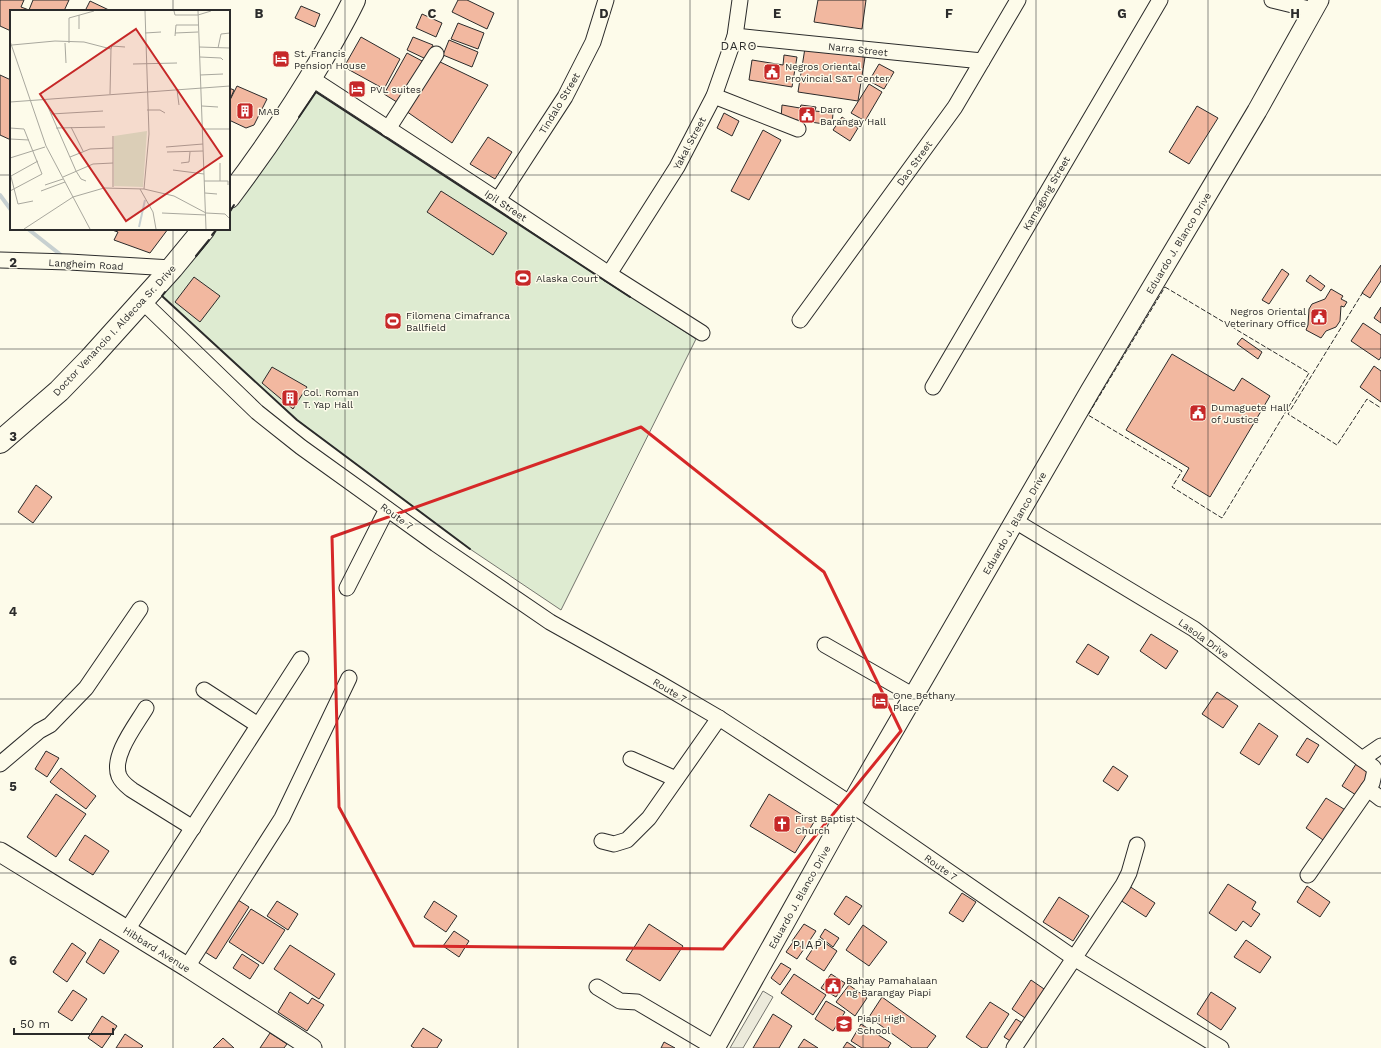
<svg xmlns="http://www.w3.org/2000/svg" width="1381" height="1048" font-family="'Work Sans',sans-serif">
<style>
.green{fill:#deebd1;stroke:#74746e}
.parking{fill:#eceadb;stroke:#74746e}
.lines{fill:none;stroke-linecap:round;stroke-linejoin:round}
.stream{stroke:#c7d0d0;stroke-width:4}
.building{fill:#f2b8a0;stroke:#2b2b2b}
.minor-casing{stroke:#2b2b2b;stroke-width:17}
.major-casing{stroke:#2b2b2b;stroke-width:21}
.highway-casing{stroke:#2b2b2b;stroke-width:24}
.minor{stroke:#fdfbea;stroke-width:15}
.major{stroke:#fdfbea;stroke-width:19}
.highway{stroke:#fdfbea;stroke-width:22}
.fence{stroke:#2b2b2b;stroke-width:1;stroke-dasharray:5 2;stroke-linecap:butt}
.wall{stroke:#2b2b2b;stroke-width:2}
.marked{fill:none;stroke:#d62828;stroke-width:3;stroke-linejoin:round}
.grid{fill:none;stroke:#2b2b2b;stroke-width:1;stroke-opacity:0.55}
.labels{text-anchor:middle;stroke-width:3;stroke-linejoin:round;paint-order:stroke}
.street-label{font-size:10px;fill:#2b2b2b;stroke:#fdfbea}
.poi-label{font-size:10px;fill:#2b2b2b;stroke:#fdfbea;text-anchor:start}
.quarter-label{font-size:12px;letter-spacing:1px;fill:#2b2b2b;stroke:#fdfbea}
.inset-river{fill:none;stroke:#c7d0d0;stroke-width:2}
.inset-road{fill:none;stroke:#a9a89e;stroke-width:1}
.view{fill:#c62828;fill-opacity:0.15;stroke:#c62828;stroke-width:2}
.inset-edge{fill:none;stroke:#2b2b2b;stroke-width:2}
.grid-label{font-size:13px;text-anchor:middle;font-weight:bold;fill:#2b2b2b;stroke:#fdfbea;stroke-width:3;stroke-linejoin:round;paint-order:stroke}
</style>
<rect width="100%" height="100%" fill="#fdfbea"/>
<!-- green -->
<polygon class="green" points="316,92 696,339 561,610 470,549 297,420 162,296 205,246 217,229 229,229 229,213"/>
<!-- parking -->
<polygon class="parking" points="763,991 773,997 743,1048 730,1048"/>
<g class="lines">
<!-- stream -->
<g class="stream">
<polyline points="0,195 11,210"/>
<polyline points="28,229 61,255"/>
</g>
</g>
<!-- building -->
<g class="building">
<polygon points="0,0 24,0 21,7 29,10 33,0 69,0 64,11 11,11 11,31 0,26"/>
<polygon points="458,0 467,0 494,13 487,29 452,12"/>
<polygon points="818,0 866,0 862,29 814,22"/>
<polygon points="90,1 111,11 85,11"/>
<polygon points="301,6 320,14 315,27 295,18"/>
<polygon points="422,14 442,23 436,37 416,28"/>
<polygon points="458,23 484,33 478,49 451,39"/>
<polygon points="361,37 400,59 384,89 344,67"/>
<polygon points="413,37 433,45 426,59 407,50"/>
<polygon points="449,40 478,52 472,67 443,55"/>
<polygon points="805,48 865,57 858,101 798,92"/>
<polygon points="280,53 288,56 283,65 274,65 274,59 277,60"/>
<polygon points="407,53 424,62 400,104 384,94"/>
<polygon points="784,55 797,57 792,87 749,80 752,60 783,65"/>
<polygon points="436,60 488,85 452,143 403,109"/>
<polygon points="879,64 894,72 884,89 869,81"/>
<polygon points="0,75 11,80 11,140 0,135"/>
<polygon points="869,84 882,92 865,121 851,113"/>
<polygon points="237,86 267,99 254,125 246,128 229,120 229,102"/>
<polygon points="229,88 234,90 229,102"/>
<polygon points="782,105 800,108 801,105 816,107 815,111 833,113 832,125 781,118"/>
<polygon points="1197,106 1218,118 1189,164 1169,152"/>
<polygon points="724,113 739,121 732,136 717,128"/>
<polygon points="842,117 858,128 850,141 833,130"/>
<polygon points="763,130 781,140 749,200 731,191"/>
<polygon points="488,137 512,152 495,179 470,164"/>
<polygon points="441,191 507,233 493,255 427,212"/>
<polygon points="109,229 168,229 150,253 114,240 118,232"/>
<polygon points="1381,265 1381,281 1370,298 1362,293"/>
<polygon points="1282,269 1289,274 1269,304 1262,300"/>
<polygon points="1310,275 1325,286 1321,291 1306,281"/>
<polygon points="194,277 220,296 200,322 175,302"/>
<polygon points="1331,289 1343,296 1341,299 1347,302 1344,307 1341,306 1340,321 1336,327 1326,331 1321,338 1306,330 1308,325 1309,309 1312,304 1325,299"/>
<polygon points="1381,307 1381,323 1374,318"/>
<polygon points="1363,323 1381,335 1381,357 1379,360 1351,341"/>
<polygon points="1242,338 1262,352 1258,359 1237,344"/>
<polygon points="1172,354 1234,391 1242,378 1270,396 1210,497 1182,480 1189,468 1126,430"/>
<polygon points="1374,366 1381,371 1381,402 1360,387"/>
<polygon points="272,367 307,387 293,409 262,383"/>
<polygon points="36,485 52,497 33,523 18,512"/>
<polygon points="1151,634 1178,651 1166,669 1140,651"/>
<polygon points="1088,644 1109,657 1098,675 1076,662"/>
<polygon points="1217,692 1238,706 1223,728 1202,714"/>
<polygon points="1259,723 1278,736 1259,765 1240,753"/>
<polygon points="1307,738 1319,745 1308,763 1296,755"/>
<polygon points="46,751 59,758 47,777 35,769"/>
<polygon points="1356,764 1371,774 1356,795 1342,786"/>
<polygon points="1113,766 1128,776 1118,791 1103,781"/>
<polygon points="61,768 96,796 86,809 50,782"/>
<polygon points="56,794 86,814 56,857 27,837"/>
<polygon points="769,794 814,822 795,853 750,826"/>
<polygon points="1326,798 1347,811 1326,842 1306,828"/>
<polygon points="85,835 109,851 93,875 69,860"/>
<polygon points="1126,884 1155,903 1146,917 1117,898"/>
<polygon points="1228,884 1256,902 1252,909 1260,914 1251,927 1243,921 1236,931 1209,913"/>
<polygon points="1307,886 1330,902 1320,917 1297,902"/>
<polygon points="962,893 976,902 963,922 949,913"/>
<polygon points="846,896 862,906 849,925 834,914"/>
<polygon points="1059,897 1089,916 1073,941 1043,922"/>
<polygon points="238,900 249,907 216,959 205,952"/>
<polygon points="277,901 298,914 288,930 267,916"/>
<polygon points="434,901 457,916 446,932 424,917"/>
<polygon points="251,909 285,930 263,964 229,942"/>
<polygon points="649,924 683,946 660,981 626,960"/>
<polygon points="804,924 816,931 804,949 792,941"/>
<polygon points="863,925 887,942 869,966 846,950"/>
<polygon points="825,929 839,938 833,947 820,937"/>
<polygon points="454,931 469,941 459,957 443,946"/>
<polygon points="100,939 119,951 104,974 86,962"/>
<polygon points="819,939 837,951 824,971 806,959"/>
<polygon points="1246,940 1271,957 1260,973 1234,957"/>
<polygon points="793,942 804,949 797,959 786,952"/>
<polygon points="72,943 86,953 67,982 53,972"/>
<polygon points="290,945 335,974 319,999 274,969"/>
<polygon points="242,954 259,965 250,979 233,968"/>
<polygon points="781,963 791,969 780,985 771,978"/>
<polygon points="794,974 826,995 813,1015 781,993"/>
<polygon points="831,974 845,983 836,997 821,988"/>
<polygon points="1031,980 1047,991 1028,1020 1012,1009"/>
<polygon points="849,985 867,998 855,1016 836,1002"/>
<polygon points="73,990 87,999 72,1021 58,1012"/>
<polygon points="290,992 308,1004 312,998 324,1005 307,1031 278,1012"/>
<polygon points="1211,992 1236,1008 1221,1030 1197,1014"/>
<polygon points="882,997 936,1036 927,1048 912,1048 869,1017"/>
<polygon points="826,1001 845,1012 833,1031 815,1019"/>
<polygon points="990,1002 1009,1014 987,1048 982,1048 966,1037"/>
<polygon points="773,1014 792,1026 779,1048 753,1048"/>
<polygon points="102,1016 117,1026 102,1048 88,1038"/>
<polygon points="1016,1019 1024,1024 1012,1042 1004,1037"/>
<polygon points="861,1024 891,1043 888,1048 862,1048 851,1041"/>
<polygon points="423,1028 442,1040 437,1048 414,1048 411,1046"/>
<polygon points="270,1033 287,1044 284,1048 260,1048"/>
<polygon points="125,1034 143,1046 141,1048 116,1048"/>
<polygon points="223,1038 234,1048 213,1048"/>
<polygon points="804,1039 818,1048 798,1048"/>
<polygon points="664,1042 675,1048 661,1048"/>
<polygon points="847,1042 856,1048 843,1048"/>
</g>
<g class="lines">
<!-- minor casing -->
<g class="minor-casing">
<g id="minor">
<polyline points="1272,0 1313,10"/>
<polyline points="735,36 982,61"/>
<polyline points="311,78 498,200 609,274 702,333"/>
<polyline points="714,96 798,129"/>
<polyline points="388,129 436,54"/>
<polyline points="498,200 565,97 593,42 606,0"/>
<polyline points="0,260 69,262 172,268"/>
<polyline points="609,274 677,167 714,96 735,36 740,0"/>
<polyline points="142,301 257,412 301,447 436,544 550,622 659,683 719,718 851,804 1074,958 1221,1048"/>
<polyline points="800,320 955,107 1018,0"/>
<polyline points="933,387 1160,0"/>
<polyline points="1015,521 1194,629 1362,759 1381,746"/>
<polyline points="347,588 387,509"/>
<polyline points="825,645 914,696"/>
<polyline points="204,690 258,725"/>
<path d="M146 708C136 725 111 756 119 776 122 783 127 786 132 790L193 828"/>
<polyline points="631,759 676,779"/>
<polyline points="0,764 39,731 50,725 86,688 140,609"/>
<polyline points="1368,789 1381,799"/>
<polyline points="602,841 614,844 627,840 649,818 719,718"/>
<polyline points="1308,875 1372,783 1375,770 1373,767 1362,759"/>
<polyline points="127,930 301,659"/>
<polyline points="187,967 282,818 349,678"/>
<polyline points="597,987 620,1001 637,1002 715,1048"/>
<polyline points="1014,1048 1123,885 1129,873 1137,845"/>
</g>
</g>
<!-- major casing -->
<g class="major-casing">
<g id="major">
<polyline points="0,852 187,967 312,1048"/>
<polyline points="715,1048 851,804 1090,391 1257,111 1319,0"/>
</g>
</g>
<!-- highway casing -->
<g class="highway-casing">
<g id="highway">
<path d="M229 197C263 152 295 105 323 57 334 38 345 19 354 0"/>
<polyline points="0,442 59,391 90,359 172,268 204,229"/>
</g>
</g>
<!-- minor -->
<use href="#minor" class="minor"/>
<!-- major -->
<use href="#major" class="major"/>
<!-- highway -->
<use href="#highway" class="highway"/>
<!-- fence -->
<g class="fence">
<polygon points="1165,287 1309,373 1222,518 1172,487 1182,471 1088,415"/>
<polyline points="1363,292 1288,414 1337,445 1367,399 1381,408"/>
</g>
<!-- wall -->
<g class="wall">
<polyline points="299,117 316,92 630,297"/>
<polyline points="229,213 234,205"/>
<polyline points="212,235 217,229"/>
<polyline points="196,256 209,240"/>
<polyline points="165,292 162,296 297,420 470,549"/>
</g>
</g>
<!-- marked area -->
<path class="marked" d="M641 427 824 572 901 731 723 949 414 946 339 807 332 537Z"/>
<!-- grid -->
<path class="grid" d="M173 0V11M345 0V1048M518 0V1048M690 0V1048M863 0V1048M1036 0V1048M1208 0V1048M0 175H11M229 175H1381M173 229V1048M0 349H1381M0 524H1381M0 699H1381M0 873H1381"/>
<!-- icons -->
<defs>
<g id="hotel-square" transform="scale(0.9)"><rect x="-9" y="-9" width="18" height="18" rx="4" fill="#c62828" stroke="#fdfbea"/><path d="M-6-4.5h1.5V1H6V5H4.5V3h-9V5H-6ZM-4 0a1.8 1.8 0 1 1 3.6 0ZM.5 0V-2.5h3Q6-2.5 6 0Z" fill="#fff"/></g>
<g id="civic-square" transform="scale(0.9)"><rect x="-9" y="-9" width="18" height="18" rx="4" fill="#c62828" stroke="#fdfbea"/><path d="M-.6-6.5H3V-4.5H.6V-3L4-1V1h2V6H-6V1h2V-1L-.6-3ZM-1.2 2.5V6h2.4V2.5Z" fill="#fff"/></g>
<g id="building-square" transform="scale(0.9)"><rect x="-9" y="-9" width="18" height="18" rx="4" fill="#c62828" stroke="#fdfbea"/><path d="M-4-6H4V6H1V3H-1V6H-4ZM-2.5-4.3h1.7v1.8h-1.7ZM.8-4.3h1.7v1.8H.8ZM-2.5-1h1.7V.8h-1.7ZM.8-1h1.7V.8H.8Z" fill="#fff"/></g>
<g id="stadium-square" transform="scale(0.9)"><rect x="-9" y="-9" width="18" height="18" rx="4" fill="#c62828" stroke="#fdfbea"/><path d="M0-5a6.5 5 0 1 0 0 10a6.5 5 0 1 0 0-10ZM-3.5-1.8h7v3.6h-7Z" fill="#fff"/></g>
<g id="church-square" transform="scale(0.9)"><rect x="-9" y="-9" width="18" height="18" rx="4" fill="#c62828" stroke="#fdfbea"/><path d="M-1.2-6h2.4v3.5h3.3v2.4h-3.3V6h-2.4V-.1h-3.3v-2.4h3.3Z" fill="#fff"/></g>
<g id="school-square" transform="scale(0.9)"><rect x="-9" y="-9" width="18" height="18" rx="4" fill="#c62828" stroke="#fdfbea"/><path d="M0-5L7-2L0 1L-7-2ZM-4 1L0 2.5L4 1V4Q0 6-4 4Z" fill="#fff"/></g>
</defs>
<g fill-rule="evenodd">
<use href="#hotel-square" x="281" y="59"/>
<use href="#civic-square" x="772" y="72"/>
<use href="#hotel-square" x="357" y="89"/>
<use href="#building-square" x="245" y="111"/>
<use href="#civic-square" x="807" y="115"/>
<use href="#stadium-square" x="523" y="278"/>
<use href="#civic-square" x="1319" y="317"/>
<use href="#stadium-square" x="393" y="321"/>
<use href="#building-square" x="290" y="398"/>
<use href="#civic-square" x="1198" y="413"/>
<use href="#hotel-square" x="880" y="701"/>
<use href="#church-square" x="782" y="824"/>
<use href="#civic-square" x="833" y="986"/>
<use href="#school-square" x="844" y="1024"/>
</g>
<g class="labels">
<!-- street labels -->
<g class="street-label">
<text transform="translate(858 49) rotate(6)" y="4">Narra Street</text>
<text transform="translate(559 103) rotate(-59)" y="4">Tindalo Street</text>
<text transform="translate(689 143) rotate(-62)" y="4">Yakal Street</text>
<text transform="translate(914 163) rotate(-54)" y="4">Dao Street</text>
<text transform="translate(1046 193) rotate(-60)" y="4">Kamagong Street</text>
<text transform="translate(506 205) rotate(34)" y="4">Ipil Street</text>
<text transform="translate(1178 243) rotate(-59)" y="4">Eduardo J. Blanco Drive</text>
<text transform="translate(86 264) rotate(3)" y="4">Langheim Road</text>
<text transform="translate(114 330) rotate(-47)" y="4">Doctor Venancio I. Aldecoa Sr. Drive</text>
<text transform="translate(397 516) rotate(36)" y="4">Route 7</text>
<text transform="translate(1014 523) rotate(-60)" y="4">Eduardo J. Blanco Drive</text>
<text transform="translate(1204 638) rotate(36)" y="4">Lasola Drive</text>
<text transform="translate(670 690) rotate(31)" y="4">Route 7</text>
<text transform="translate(941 867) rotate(35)" y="4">Route 7</text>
<text transform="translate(799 897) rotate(-61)" y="4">Eduardo J. Blanco Drive</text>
<text transform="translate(157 949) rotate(32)" y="4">Hibbard Avenue</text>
</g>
<!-- poi labels -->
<g class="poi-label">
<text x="294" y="57">St. Francis<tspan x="294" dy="12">Pension House</tspan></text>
<text x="785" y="70">Negros Oriental<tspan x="785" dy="12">Provincial S&amp;T Center</tspan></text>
<text x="370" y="93">PVL suites</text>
<text x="820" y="113">Daro<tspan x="820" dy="12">Barangay Hall</tspan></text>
<text x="258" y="115">MAB</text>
<text x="536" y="282">Alaska Court</text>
<text x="1306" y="315" text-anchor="end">Negros Oriental<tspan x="1306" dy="12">Veterinary Office</tspan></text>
<text x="406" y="319">Filomena Cimafranca<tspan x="406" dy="12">Ballfield</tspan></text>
<text x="303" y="396">Col. Roman<tspan x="303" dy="12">T. Yap Hall</tspan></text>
<text x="1211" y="411">Dumaguete Hall<tspan x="1211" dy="12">of Justice</tspan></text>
<text x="893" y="699">One Bethany<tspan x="893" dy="12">Place</tspan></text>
<text x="795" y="822">First Baptist<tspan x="795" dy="12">Church</tspan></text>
<text x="846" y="984">Bahay Pamahalaan<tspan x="846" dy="12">ng Barangay Piapi</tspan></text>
<text x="857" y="1022">Piapi High<tspan x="857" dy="12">School</tspan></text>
</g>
<!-- quarter labels -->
<g class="quarter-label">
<text x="739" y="50">DARO</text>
<text x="810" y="949">PIAPI</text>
</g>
</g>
<!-- overview -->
<g transform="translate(10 10)">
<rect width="220" height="220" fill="#fdfbea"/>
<path d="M137 121 133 177 104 176V126Z" fill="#deebd1"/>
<path class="inset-river" d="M129 217 135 190"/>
<path class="inset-road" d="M164 1 165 5H188L201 1M188 1 196 219M69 5V19M135 23 151 22M165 23 188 22M165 26 166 15H188M0 31 36 136 63 187 94 178 134 179 164 186 196 203 215 204 220 209M55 33 56 53M59 33V8L84 1M2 35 45 31 74 32 101 39 100 84M189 37 220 38M208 38 211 24 220 23M101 39 102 36 115 37M190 47 211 48 213 50M123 54 167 53M190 65 213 64M167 80 169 95M35 90 66 161 71 169 76 171M0 92 220 76M192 96 208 97M137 100H150L155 103M41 104 93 101M61 117 73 141M0 118 14 119 32 164 0 181M46 118 95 117M192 119H220M103 126V177M0 129 19 130M156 137 193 134M157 142 193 141M60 147 80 139 103 138M0 148 35 137M171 153 179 152 180 142M163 160 194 164M0 163 8 194 23 191M1 166 28 151M53 167 83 154 103 153M194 171H218V175M210 171V153M35 175 53 169M130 179 143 202 146 219M134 179 139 124 135 1M31 181 55 172M195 183 207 184M63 187 80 219M152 203 196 205M14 219 63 187"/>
<path class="view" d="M126 19 212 146 116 211 30 84Z"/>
<rect width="220" height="220" class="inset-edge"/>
</g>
<g class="grid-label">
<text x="259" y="18">B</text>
<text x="432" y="18">C</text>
<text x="604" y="18">D</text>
<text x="777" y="18">E</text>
<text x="949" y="18">F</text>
<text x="1122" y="18">G</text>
<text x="1295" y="18">H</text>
<text x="13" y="267">2</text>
<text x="13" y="441">3</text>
<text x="13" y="616">4</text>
<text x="13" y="791">5</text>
<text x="13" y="965">6</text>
</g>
<!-- scale -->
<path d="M14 1028v6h99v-6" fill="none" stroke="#2b2b2b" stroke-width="2"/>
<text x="20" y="1028" font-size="12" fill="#2b2b2b" stroke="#fdfbea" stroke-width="3" paint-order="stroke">50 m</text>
</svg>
